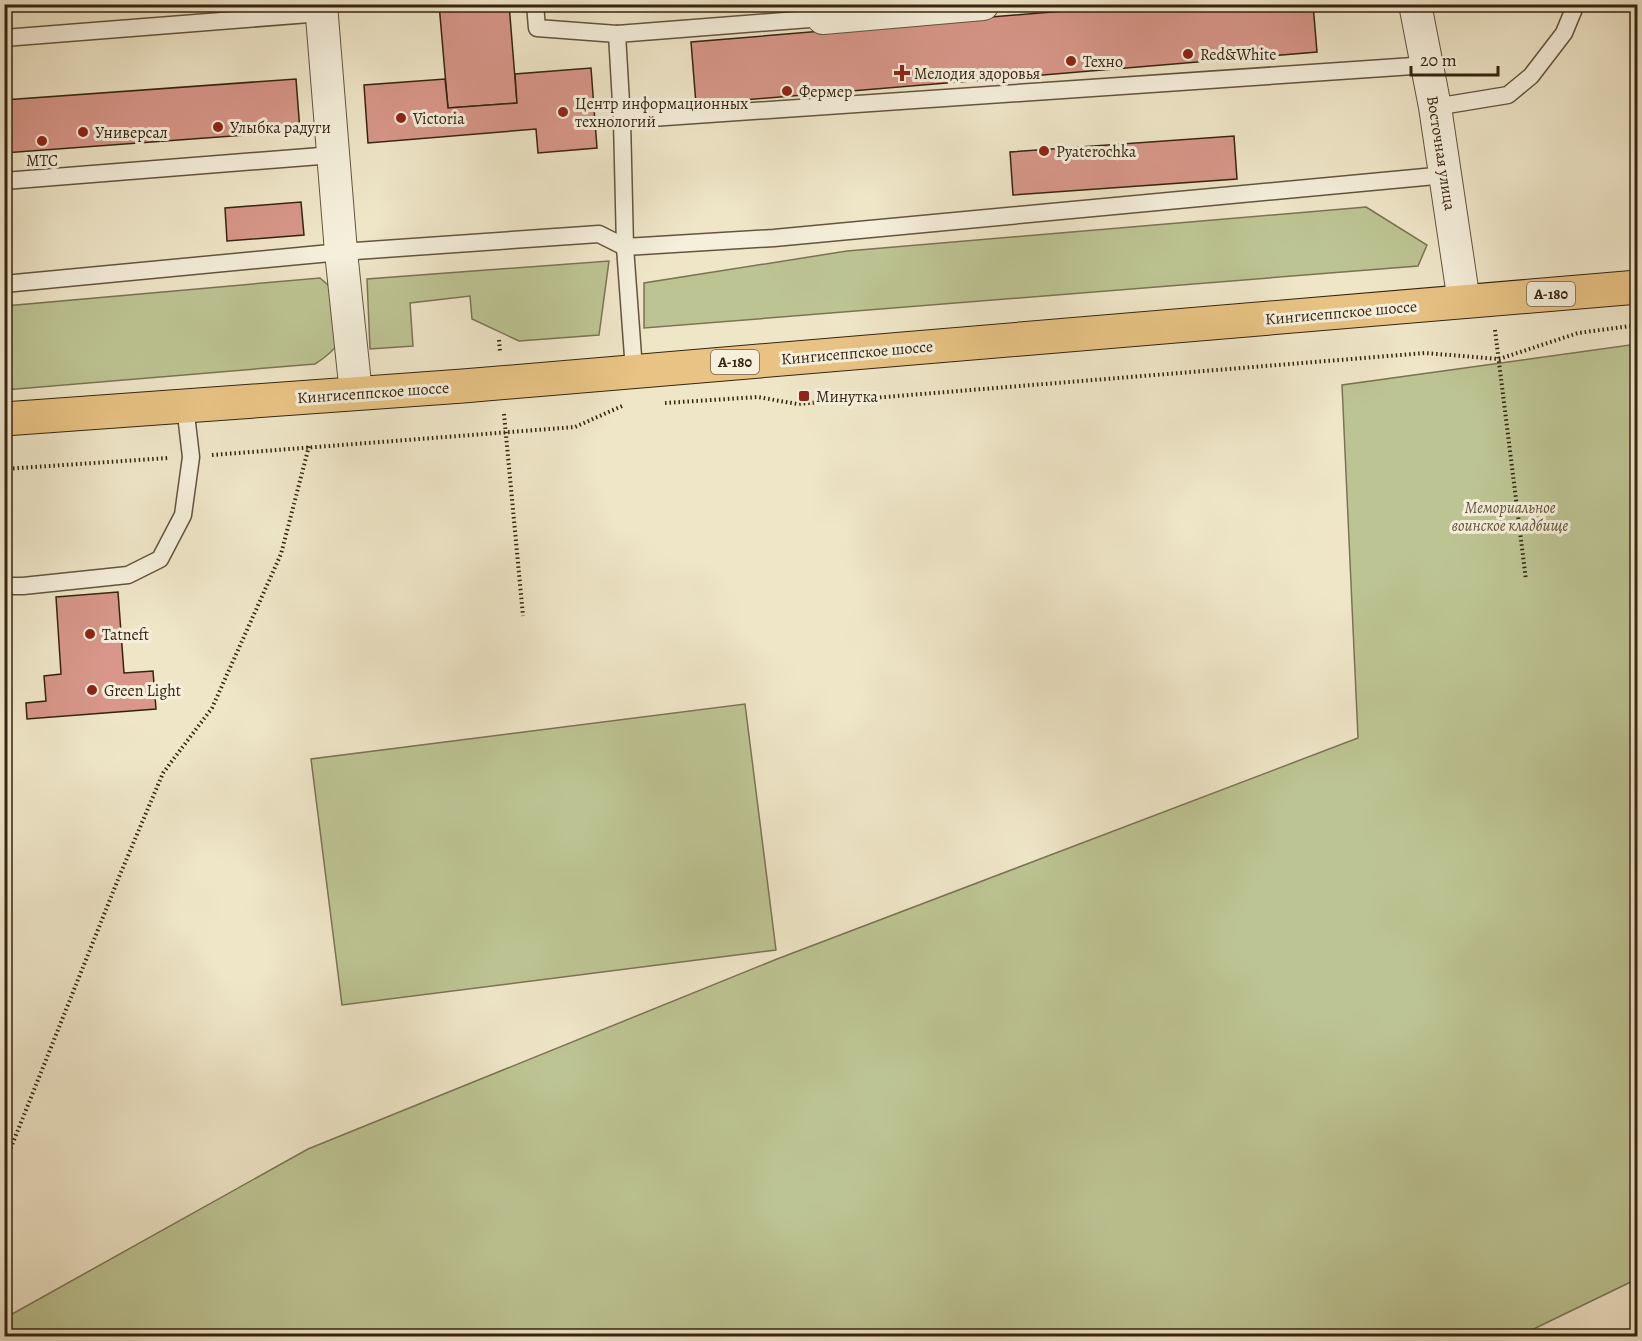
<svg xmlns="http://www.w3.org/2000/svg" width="1642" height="1341" font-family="Alegreya,serif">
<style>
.green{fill:#bdc493;stroke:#7a7452;stroke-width:1.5}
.building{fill:#d8978a;stroke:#362410;stroke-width:1.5}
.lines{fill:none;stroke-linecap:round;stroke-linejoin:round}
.service-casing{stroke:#64543e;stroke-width:19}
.minor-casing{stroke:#64543e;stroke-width:34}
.trunk-casing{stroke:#362410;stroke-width:35}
.path{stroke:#362410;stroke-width:4;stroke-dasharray:1.5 3;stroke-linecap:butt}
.service{stroke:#f5efdb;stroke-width:16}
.minor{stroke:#f5efdb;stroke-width:32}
.trunk{stroke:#e8c384;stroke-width:33}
.poi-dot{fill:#8f2418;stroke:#f5efdb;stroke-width:2}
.labels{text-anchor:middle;stroke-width:6;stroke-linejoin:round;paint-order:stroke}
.shield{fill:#f5efdb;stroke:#6f614d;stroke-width:1.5}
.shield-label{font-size:15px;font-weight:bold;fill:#362410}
.poi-label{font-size:16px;fill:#362410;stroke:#f5efdb;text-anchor:start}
.street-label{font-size:16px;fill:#362410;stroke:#f5efdb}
.park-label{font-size:16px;font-style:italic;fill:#5e5437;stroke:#f5efdb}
</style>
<rect width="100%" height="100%" fill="#efe6c8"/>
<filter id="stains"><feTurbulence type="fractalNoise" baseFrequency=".00333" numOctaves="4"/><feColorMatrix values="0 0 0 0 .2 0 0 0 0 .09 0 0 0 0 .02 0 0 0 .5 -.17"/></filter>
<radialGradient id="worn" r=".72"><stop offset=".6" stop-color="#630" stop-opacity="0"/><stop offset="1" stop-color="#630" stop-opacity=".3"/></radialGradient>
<!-- green -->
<g class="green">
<polygon points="1366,207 1427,245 1418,266 644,328 644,283 847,251"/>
<polygon points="609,261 599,335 519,341 472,319 470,296 410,303 413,346 370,349 367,279"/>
<path d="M320 278 337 293C343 330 351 341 315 364L5 390V306Z"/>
<polygon points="1637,344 1637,1279 1519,1336 5,1336 5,1318 308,1149 777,959 1358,738 1342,385"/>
<polygon points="745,704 776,950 342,1005 311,759"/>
</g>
<!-- building -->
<g class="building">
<polygon points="439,4 509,4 517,103 448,108"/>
<polygon points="1147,4 1313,4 1317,52 696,104 691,42"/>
<polygon points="591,68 597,148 538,153 536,129 368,143 364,85 445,79 448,108 517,103 515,74"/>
<polygon points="296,79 300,131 4,153 4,100"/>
<polygon points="1234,136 1237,179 1013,195 1010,152"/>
<polygon points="301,202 304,235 227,241 225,208"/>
<polygon points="118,592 124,673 153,671 156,709 27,719 26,703 46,701 44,676 61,674 56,597"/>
</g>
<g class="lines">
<!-- service casing -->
<g class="service-casing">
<g id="service">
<polyline points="535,4 537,28 617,34"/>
<polyline points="4,38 322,13"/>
<polyline points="1435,107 1508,95 1531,76 1564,33 1576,4"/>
<polyline points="622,120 1428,65"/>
<polyline points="4,181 333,155"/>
<polyline points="4,284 341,252 599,234 625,247 774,238 1446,175"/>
<polyline points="634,370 625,247 622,120 617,34 823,18"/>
<polyline points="4,586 23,586 128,575 160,559 183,515 191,457 185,406"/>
</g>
</g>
<!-- minor casing -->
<g class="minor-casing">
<g id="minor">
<polyline points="321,4 341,252 356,393"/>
<polyline points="822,4 823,18 983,4"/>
<polyline points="1415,4 1435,107 1464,302"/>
</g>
</g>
<!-- trunk casing -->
<g class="trunk-casing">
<polyline id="trunk" points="4,419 463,386 1638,287"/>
</g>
<!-- path -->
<g class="path">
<polyline points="1495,330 1526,580"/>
<polyline points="499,340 500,352"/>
<polyline points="665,403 758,397 797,404 848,400 1425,353 1499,359 1578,333 1638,325"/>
<polyline points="504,414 523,616"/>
<polyline points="212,455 575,427 622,406"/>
<polyline points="4,469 168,458"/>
<polyline points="4,1165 119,877 163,773 212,708 281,554 309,446"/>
</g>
<!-- service -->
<use href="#service" class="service"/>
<!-- minor -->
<use href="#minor" class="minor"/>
<!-- trunk -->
<use href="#trunk" class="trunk"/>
</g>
<!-- markers -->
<g class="poi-dot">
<circle cx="1188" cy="54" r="6"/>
<circle cx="1071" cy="61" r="6"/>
<path d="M899 64h6v6h6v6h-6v6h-6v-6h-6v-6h6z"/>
<circle cx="787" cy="91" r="6"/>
<circle cx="563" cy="112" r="6"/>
<circle cx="401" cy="118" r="6"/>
<circle cx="218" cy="127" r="6"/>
<circle cx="83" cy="132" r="6"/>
<circle cx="42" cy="141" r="6"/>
<circle cx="1044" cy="151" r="6"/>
<rect x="798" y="390" width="12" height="12" rx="3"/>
<circle cx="90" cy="634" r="6"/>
<circle cx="92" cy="690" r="6"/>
</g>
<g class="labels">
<!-- shield labels -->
<g class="shield">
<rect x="1527" y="282" width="48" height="24" rx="4.5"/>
<rect x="711" y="350" width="48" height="24" rx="4.5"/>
</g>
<g class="shield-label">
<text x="1551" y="299">А-180</text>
<text x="735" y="367">А-180</text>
</g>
<!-- poi labels -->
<g class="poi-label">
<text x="1200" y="60">Red&amp;White</text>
<text x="1083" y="67">Техно</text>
<text x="914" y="79">Мелодия здоровья</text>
<text x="799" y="97">Фермер</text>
<text x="575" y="109">Центр информационных<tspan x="575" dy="18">технологий</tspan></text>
<text x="413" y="124">Victoria</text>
<text x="230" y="133">Улыбка радуги</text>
<text x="95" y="138">Универсал</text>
<text x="1056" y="157">Pyaterochka</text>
<text x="42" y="166" text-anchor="middle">МТС</text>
<text x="816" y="402">Минутка</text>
<text x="102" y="640">Tatneft</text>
<text x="104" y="696">Green Light</text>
</g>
<!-- street labels -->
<g class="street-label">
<text transform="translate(1442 153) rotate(81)" y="6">Восточная улица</text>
<text transform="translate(1341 312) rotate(-5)" y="6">Кингисеппское шоссе</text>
<text transform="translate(857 352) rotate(-5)" y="6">Кингисеппское шоссе</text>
<text transform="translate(373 392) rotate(-4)" y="6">Кингисеппское шоссе</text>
</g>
<!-- park labels -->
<g class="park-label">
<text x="1510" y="513">Мемориальное<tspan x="1510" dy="18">воинское кладбище</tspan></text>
</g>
</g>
<!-- margin -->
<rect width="1642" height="1341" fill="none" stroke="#efe6c8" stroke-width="24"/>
<rect x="6" y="6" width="1630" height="1329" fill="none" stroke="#362410" stroke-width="3"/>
<rect x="12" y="12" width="1618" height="1317" fill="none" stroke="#362410" stroke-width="1.5"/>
<!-- scale -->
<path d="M1411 66v9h87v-9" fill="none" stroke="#362410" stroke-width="3"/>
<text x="1420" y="66" font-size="18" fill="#362410" stroke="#f5efdb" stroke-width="4.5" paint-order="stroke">20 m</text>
<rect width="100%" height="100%" filter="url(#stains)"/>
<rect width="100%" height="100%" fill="url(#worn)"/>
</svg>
